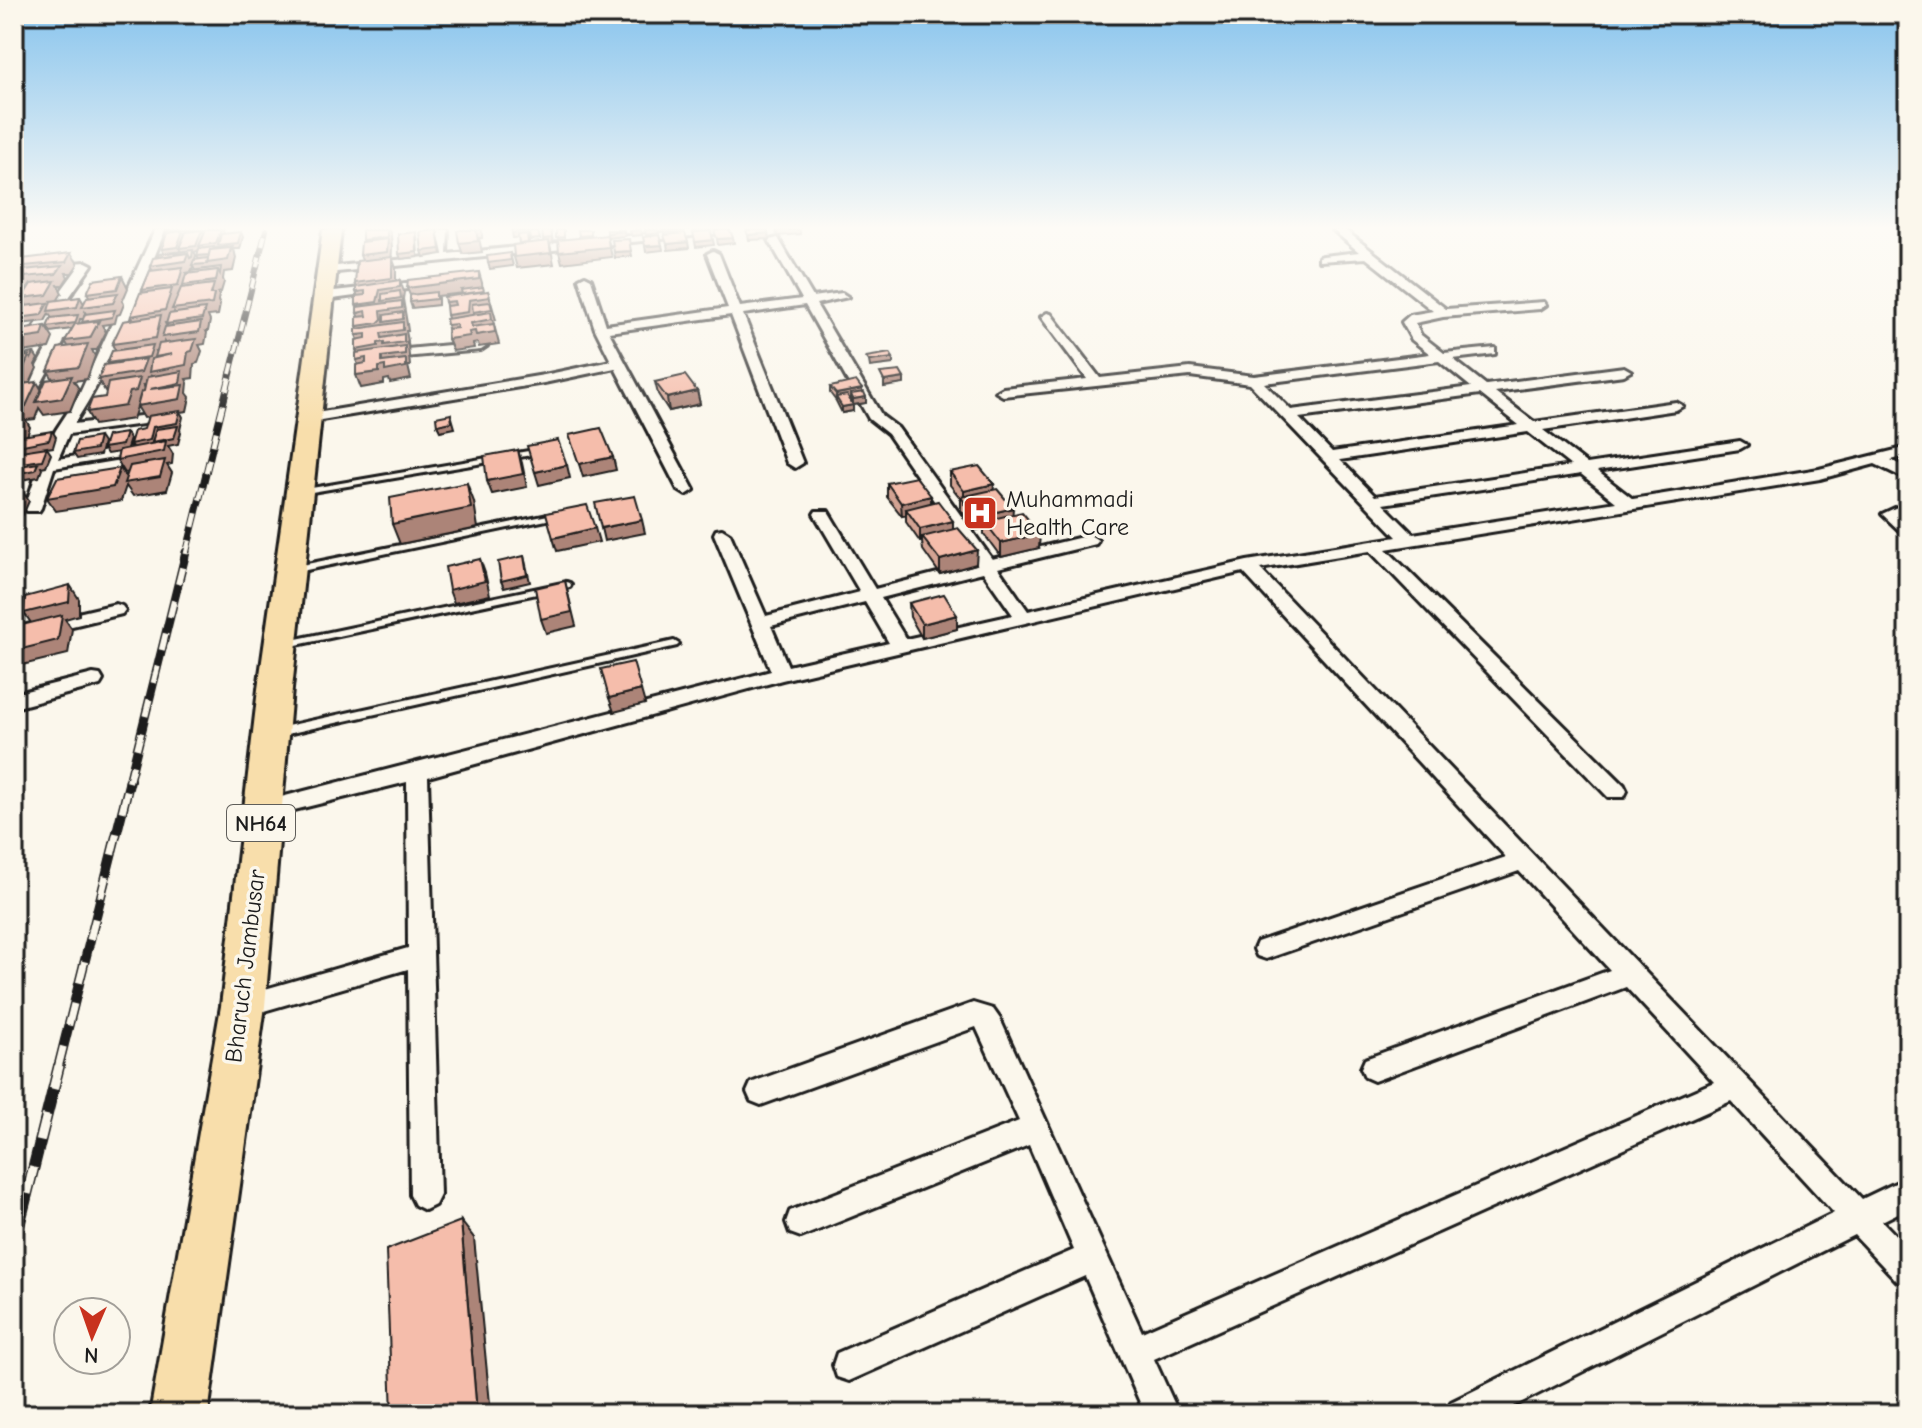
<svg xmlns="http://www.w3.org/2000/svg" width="1922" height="1428" font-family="'Comic Neue',sans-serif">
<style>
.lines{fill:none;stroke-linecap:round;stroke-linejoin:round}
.service-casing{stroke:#1c1c1c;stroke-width:6}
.minor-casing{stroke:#1c1c1c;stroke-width:6}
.trunk-casing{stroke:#1c1c1c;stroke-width:6}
.service{fill:#fbf7ec;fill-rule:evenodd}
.minor{fill:#fbf7ec;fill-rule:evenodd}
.trunk{fill:#f8deab;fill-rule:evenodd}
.rail-far4-casing{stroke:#1c1c1c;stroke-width:6}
.rail-far3-casing{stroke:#1c1c1c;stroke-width:7}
.rail-far2-casing{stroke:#1c1c1c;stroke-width:9}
.rail-far1-casing{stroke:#1c1c1c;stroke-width:10}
.rail-casing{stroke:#1c1c1c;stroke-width:12}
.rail-far4{stroke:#fbf7ec;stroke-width:4;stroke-dasharray:11;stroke-linecap:butt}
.rail-far3{stroke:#fbf7ec;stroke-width:5;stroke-dasharray:14;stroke-linecap:butt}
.rail-far2{stroke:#fbf7ec;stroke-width:6;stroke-dasharray:17;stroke-linecap:butt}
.rail-far1{stroke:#fbf7ec;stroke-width:7;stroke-dasharray:22;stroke-linecap:butt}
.rail{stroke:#fbf7ec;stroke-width:9;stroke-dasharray:27;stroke-linecap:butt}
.wall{fill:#d3a393;stroke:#1c1c1c;stroke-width:2}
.shaded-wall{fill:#ac8478;stroke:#1c1c1c;stroke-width:2;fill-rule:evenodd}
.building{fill:#f5bdab;stroke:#1c1c1c;stroke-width:2}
.labels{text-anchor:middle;stroke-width:7;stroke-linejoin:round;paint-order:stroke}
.shield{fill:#fbf7ec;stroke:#5f5e5a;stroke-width:2}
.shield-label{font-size:22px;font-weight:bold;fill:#1c1c1c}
.poi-label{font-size:24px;fill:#1c1c1c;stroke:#fbf7ec;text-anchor:start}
.street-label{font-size:24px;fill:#1c1c1c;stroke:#fbf7ec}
</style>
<rect width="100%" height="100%" fill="#fbf7ec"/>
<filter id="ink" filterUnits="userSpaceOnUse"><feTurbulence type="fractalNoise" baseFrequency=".0125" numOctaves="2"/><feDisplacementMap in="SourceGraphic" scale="16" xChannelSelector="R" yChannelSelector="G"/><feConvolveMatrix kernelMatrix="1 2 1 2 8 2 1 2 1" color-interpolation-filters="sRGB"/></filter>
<g filter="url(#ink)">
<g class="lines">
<!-- service casing -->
<g class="service-casing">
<g id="service">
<polygon points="540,449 544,451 543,453 300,494 296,492 300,490"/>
<polygon points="558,513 562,515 561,517 292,573 288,570 292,567"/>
<polygon points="567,582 570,583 571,585 570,587 287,647 282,644 287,641"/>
<polygon points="674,641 679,644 677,646 278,736 273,732 278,728"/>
</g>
</g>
<!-- minor casing -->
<g class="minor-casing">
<g id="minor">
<path d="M155 230H165C139 296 113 364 74 424L173 412 180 416 173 420 69 434 58 459 144 445 151 449 144 453 54 468 41 508 39 511H27L25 508 39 465 56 430 79 395Z"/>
<polygon points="438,230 448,230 447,254 690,230 726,230 721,233 327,273 321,270 327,267 436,256"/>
<path d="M1333 230H1345L1446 309 1544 302 1546 305 1540 309 1443 317 1415 323 1421 335 1444 353 1495 348V354L1453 359 1486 385 1624 367 1631 371 1624 375 1495 392 1534 422 1676 402 1683 406 1676 410 1543 430 1587 464 1740 441 1747 445 1740 449 1597 471 1633 499 1819 469 1908 447V456L1891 460 1908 469V480L1875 464 1820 479 1386 549 1624 785 1627 791 1624 797H1608L1370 551 1260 569 1862 1199 1908 1177V1208L1882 1221 1908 1248V1285L1897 1281 1854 1235 1498 1414H1446L1451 1402 1834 1213 1731 1101 1154 1359 1179 1414H1145L1085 1276 849 1381 837 1377 833 1365 837 1353 1074 1250 1029 1145 801 1237 790 1233 786 1222 790 1211 1019 1121 976 1027 761 1105 751 1101 747 1092 751 1083 761 1079 973 1003 993 1009 1000 1019 1142 1332 1714 1082 1626 987 1374 1081 1365 1077 1361 1068 1365 1059 1610 970 1519 871 1266 959 1257 956 1254 949 1257 942 1506 857 1243 572 782 680 428 777 440 1195 435 1205 425 1210 415 1205 410 1195 408 969 243 1017 234 1014 230 1006 234 998 408 948 407 782 262 818 254 816 251 810 254 804 771 671 714 534 716 530 722 529 730 534 766 616 860 592 814 514 816 511H828L875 589 977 563 888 434 869 419 805 305 743 314 803 463 795 468 787 463 731 315 609 332 694 490 686 495 678 490 615 368 544 383 309 422 302 418 304 415 544 375 611 361 595 329 579 279 585 276 591 279 606 325 728 308 707 254 713 251 719 254 740 307 802 299 769 240 778 238 813 297 842 293 848 297 816 304 882 416 898 428 992 559 1090 535 1098 540 1096 544 998 568 1028 611 1247 561 1397 537 1250 384 1190 376 1003 396 996 392 1003 388 1087 379 1041 317 1047 313 1051 314 1100 378 1190 368 1254 376 1430 354 1412 340 1402 322 1410 315 1433 311 1366 258 1319 261V257L1323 256 1359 252ZM1439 361 1471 387 1291 410 1264 383ZM1480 394 1519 425 1332 452 1299 418ZM1528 432 1571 466 1375 496 1340 460ZM1581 474 1616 502 1413 534 1383 504ZM983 572 1013 615 906 639 881 598ZM865 602 889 643 788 666 771 626Z"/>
<polygon points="86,262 92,265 45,331 95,324 101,328 67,336 36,393 26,393 24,390 53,337 14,343 14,335 30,333 77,269 14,273 14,267"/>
<polygon points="433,280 439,283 437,285 325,300 319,296 325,292"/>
<polygon points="55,283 61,287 59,289 14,295 14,287"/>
<polygon points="398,330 404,334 407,349 481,342 487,346 481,350 404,357 392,349 392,334"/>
<polygon points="1908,502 1908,513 1901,515 1908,521 1908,535 1902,533 1882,514"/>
<polygon points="116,604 122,606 125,610 122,614 14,640 14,628"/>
<polygon points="93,674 100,675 103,680 100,685 14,708 14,694"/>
</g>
</g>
<!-- trunk casing -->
<g class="trunk-casing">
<polygon id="trunk" points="323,230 341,230 292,689 265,1006 208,1414 150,1414 221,1006 258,689"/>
</g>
<!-- service -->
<use href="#service" class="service"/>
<!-- minor -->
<use href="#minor" class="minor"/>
<!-- trunk -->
<use href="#trunk" class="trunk"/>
<!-- rail-far4 casing -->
<g class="rail-far4-casing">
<polyline id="rail-far4" points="230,374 266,230"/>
</g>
<!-- rail-far3 casing -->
<g class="rail-far3-casing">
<polyline id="rail-far3" points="186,554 231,372"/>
</g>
<!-- rail-far2 casing -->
<g class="rail-far2-casing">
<polyline id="rail-far2" points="129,782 186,552"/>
</g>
<!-- rail-far1 casing -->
<g class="rail-far1-casing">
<polyline id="rail-far1" points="58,1068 130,780"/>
</g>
<!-- rail casing -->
<g class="rail-casing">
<polyline id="rail" points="14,1246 59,1066"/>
</g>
<!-- rail-far4 -->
<use href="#rail-far4" class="rail-far4"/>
<!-- rail-far3 -->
<use href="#rail-far3" class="rail-far3"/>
<!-- rail-far2 -->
<use href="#rail-far2" class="rail-far2"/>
<!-- rail-far1 -->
<use href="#rail-far1" class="rail-far1"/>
<!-- rail -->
<use href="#rail" class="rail"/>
</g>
<!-- wall -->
<g class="wall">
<polygon points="655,382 697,391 700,404 669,411 658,394"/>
<polygon points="830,387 862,392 866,397 866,403 853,405 851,398 849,398 853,411 842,413 836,401 830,393"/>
<polygon points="950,472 994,490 1039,548 1001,557 984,534 984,528 976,530 961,510 961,499 950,485"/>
<polygon points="887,483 931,496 931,503 953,529 976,564 940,574 923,550 922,542 920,542 906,522 906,515 902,516 887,497"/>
<polygon points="909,603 957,615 957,629 922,638 910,617"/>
</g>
<!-- shaded-wall -->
<g class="shaded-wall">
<path d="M167 230H204L203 231 204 235 223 230 224 233 220 245 241 232 243 237 240 249H234L236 258 233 271 224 272 223 279 224 282 221 292 218 293 219 295 218 301 220 305 218 315 208 316 210 321 208 331H206L207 333 205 344 199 345 202 351 198 363 194 364 193 378 186 379 188 383 187 393 190 397 187 411 180 412 183 417 180 430 181 432 178 444 168 446 173 454 172 464 167 465 172 473 167 490 133 496 126 486 121 501 56 511 47 498 120 468 128 481 163 466 125 473 117 460 134 450 130 444 153 427 179 412 144 418 137 406 156 384 151 376 148 385H143L147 391 138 404 133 419 94 425 87 412 130 392 138 386 105 391 98 379 114 375 107 363 118 356 112 344 137 327 131 316 148 301 142 290 156 277 150 266 164 255 162 249 170 235ZM201 231 186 237 184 233ZM200 247 202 251 197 256 200 262 194 263 196 255 194 252 198 251ZM180 250 182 253H188L178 257 176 253H179ZM193 266 195 271 188 278 186 273 191 272ZM174 312 178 321 166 324 172 336 165 323 171 322ZM164 342 168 349 159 356 156 351 163 350Z"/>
<polygon points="362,230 389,230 391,235 392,249 391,263 364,266 360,255 366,251 362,240"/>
<polygon points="437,230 442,254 424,257 422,251"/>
<polygon points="476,230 482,230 482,238 479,238 482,252 463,254 459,243"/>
<polygon points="512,230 541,230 528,231 530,237 528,237 530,248 528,237 513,238 512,233"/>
<polygon points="551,230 553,243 550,244 554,264 517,268 514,257 544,245 543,239"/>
<polygon points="641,230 642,235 632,236 630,231"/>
<polygon points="645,230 658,230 659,233 646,235"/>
<polygon points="663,230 684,230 684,231 664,233"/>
<polygon points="786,230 800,230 800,234 777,236 776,231"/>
<polygon points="624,231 625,236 608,238 607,233"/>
<polygon points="416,232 417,237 418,257 401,259 399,254"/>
<polygon points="768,233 769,239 749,240 748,235"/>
<polygon points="607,235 612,257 562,263 559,252"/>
<polygon points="733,238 734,243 718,245 717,239"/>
<polygon points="713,240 714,245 696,247 695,242"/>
<polygon points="688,242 689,248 668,250 667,244"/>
<polygon points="662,245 663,250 646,252 645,246"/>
<polygon points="631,251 632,256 615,258 614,252"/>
<polygon points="71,253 78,264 72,273 66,273 68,277 63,285 58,285 62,293 54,306 80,297 86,307 94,304 87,293 122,276 128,288 123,300 122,301 124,304 120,314 117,315 115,323 102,325 106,332 97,350 92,350 95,356 87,379 74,381 79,389 70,411 44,415 39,408 35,419 26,420 30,427 25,442 52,431 56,437 53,447 47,448 51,454 46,466 41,467 42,469 39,477 14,481 14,464 22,452 19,447 18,451 14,452 14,408 37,382 44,394 56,384 48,371 72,353 65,341 86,327 89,319 85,312 84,319 80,319 78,328 51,332 47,327 55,323 49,314 45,321 21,324 19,320 18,322 14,323 14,317 21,305 25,311 29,309 22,298 53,286 14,290 14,267"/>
<polygon points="510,253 513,266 490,269 488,263"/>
<polygon points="392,257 396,268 396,288 400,280 404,292 403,299 407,324 408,331 406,331 408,341 406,342 408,346 410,366 408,366 411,379 390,383 389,379 384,380 384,384 361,388 356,375 361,372 356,360 360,359 356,350 361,347 356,335 360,335 357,326 361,325 357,313 359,313 356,305 360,303 356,292 359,292 355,283"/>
<polygon points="479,272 482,283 483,291 438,296 438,305 412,308 410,302 412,300 407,288"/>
<path d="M488 291 496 320 493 321 499 344 479 347 478 343 473 344 474 348 453 351 448 339 451 337 447 325 450 324 447 315 469 300ZM473 312 477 322 472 323Z"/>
<polygon points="454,301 458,313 449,314 445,302"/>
<polygon points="45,326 53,338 49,348 16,353 14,351 14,340"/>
<polygon points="34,353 38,359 35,365 37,368 29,386 14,389 14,375 29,356"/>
<polygon points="893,358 893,364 870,367 869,361"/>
<polygon points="904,378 904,384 884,387 884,381"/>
<polygon points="862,389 862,396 851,394 851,398 838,400 836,397 836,401 836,394"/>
<polygon points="697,391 700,404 669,411 667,398"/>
<polygon points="866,397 866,403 853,405 853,399"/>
<polygon points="853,405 853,411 842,413 842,407"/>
<polygon points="451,414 455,428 440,431 437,425"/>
<polygon points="126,433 130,439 126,451 107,454 103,448"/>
<polygon points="99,437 103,443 100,455 77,459 73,453"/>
<polygon points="518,450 522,463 527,487 492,494 487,481"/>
<polygon points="613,457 616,470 583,477 579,464"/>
<polygon points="567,465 570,478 539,485 535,472"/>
<polygon points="467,483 474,502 478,528 400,544 392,524"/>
<polygon points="994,484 993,497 964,504 964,491"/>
<polygon points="20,488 29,501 23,515 14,517 14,502"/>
<polygon points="931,496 931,509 906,509 906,515 902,516 901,503"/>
<polygon points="1013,508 1012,521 984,521 984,528 976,530 976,517"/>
<polygon points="642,520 645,533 604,541 601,528"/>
<polygon points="953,521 953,534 922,537 922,542 920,542 920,529"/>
<polygon points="595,528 599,542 557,551 553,538"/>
<polygon points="1040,534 1039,548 1001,557 1001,543"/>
<polygon points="977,550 976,564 940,574 940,560"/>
<polygon points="524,556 530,582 504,588 501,581"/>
<polygon points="480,559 485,573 490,595 454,603 449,590"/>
<polygon points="565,581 576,626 546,633 541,619"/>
<polygon points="70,585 79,599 79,615 65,619 72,629 68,654 14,667 14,651 34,627 24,613"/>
<polygon points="14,602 22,612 20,629 14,631"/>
<polygon points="957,615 957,629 922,638 922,624"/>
<polygon points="641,690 645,704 614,712 609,698"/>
<polygon points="461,1221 474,1238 491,1414 477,1414"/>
</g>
<!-- building -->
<g class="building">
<polygon points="202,230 196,246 179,248 186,232"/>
<polygon points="206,230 221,230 216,243 199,246"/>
<polygon points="362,230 387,230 387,237 362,240"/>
<polygon points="437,230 440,249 422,251 420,232"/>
<polygon points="460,230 476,230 478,241 459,243 457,231"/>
<polygon points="512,230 528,230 528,231 512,233"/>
<polygon points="551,230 552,238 543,239 542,231"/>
<polygon points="556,230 564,230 564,237 556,238"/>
<polygon points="578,230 591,230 591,235 579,236"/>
<polygon points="607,230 624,230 624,231 607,233"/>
<polygon points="714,230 730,230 733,238 717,239"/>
<polygon points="746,230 767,230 768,233 748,235"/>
<polygon points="183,231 177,247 162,249 167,233"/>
<polygon points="711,231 713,240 695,242 693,232"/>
<polygon points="241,232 238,243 218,245 221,234"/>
<polygon points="416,232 417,252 399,254 398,234"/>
<polygon points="538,232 540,239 530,240 529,233"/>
<polygon points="685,233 688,242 667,244 664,235"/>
<polygon points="527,234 528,243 519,244 518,235"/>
<polygon points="607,235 609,247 559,252 558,240"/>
<polygon points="659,235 662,245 645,246 643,237"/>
<polygon points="388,239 387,252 360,255 361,242"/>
<polygon points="629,239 631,251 614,252 612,240"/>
<polygon points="549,241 551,253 514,257 513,245"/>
<polygon points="233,246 232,250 231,248 215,249 216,248"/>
<polygon points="214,247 213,250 210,250 209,255 197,256 199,249"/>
<polygon points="231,248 228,260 207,263 210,250"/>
<polygon points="193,250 192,257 190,258 188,253 177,254 177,252"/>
<polygon points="175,252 174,255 158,257 159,254"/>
<polygon points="71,253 66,262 14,267 14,260"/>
<polygon points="188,253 185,261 150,266 153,258"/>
<polygon points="510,253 511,260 488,263 487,256"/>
<polygon points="392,257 392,278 355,283 357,261"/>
<polygon points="208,258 207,264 192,265 194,260"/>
<polygon points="62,266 56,274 14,278 14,271"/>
<polygon points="183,267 178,285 142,290 150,271"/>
<polygon points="221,267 220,274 218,270 190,274 191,271"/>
<polygon points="218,270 216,281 183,285 186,274"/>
<polygon points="479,272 479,279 407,288 408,280"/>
<polygon points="122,276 117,289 87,293 93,280"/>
<polygon points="400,280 400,287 380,290 377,302 356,305 356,296 365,295 365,291 356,292 356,287"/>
<polygon points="55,281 47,295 22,298 31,284"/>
<polygon points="214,284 211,294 214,294 212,304 172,309 181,288"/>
<polygon points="483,287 484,291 462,294 461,290"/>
<polygon points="172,289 165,310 131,316 140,293"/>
<polygon points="400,291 401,298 382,301 382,294"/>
<polygon points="488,291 490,297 469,300 468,312 447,315 446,306 455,305 454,301 445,302 444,297"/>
<polygon points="436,292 436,299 410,302 410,295"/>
<polygon points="118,293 113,303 82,307 87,297"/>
<polygon points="80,297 77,307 48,311 51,301"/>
<polygon points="402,301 402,308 381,311 382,319 378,323 357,326 357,317 367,316 366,311 357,313 357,307"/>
<polygon points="490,302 492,309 473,312 472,304"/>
<polygon points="48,303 41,315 18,318 25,306"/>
<polygon points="21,305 14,317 14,306"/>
<polygon points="205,309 202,319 166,324 169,314"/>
<polygon points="115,310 112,317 82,322 85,314"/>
<polygon points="403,312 403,319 384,322 384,315"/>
<polygon points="491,312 492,319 471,323 472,327 494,324 495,332 476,335 475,331 469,332 470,336 448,339 447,329 457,328 456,324 447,325 446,319"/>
<polygon points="78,315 75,323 47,327 51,318"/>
<polygon points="161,315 156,338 112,344 123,321"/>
<polygon points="99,321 90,338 65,341 75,324"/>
<polygon points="201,322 199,332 162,337 165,327"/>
<polygon points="403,322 403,330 381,333 382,338 404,334 404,342 384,345 384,342 378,343 378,346 356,350 356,340 366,338 366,334 356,335 356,329"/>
<polygon points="45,326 42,336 14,340 14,331"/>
<polygon points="196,339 192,351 188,352 186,365 149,372 151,359 172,354 155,357 159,344"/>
<polygon points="88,344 79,367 48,371 58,348"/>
<polygon points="153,345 149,357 107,363 112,351"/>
<polygon points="405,346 405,354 382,357 382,362 406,359 406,367 385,371 385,366 379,367 379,372 356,375 356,365 366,363 366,358 356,360 356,353"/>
<polygon points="34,353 31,359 29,356 14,358 14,356"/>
<polygon points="890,353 893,358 869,361 866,357"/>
<polygon points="29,356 21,374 14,375 14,358"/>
<polygon points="146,359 141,372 98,379 104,365"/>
<polygon points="182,371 180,383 150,389 183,385 180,399 137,406 141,392 144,391 147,377"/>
<polygon points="900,371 904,378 884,381 880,373"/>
<polygon points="685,375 697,391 667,398 655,382"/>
<polygon points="72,376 62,398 36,402 46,380"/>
<polygon points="140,378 136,391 130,392 125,406 87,412 92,399 105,397 108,383"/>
<polygon points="856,381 862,389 836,394 830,387"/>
<polygon points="37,382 26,406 14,408 14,385"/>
<polygon points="864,392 866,397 853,399 851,394"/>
<polygon points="847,395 853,405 842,407 836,397"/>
<polygon points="180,411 177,423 153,427 150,440 130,444 134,431 144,429 148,416"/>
<polygon points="451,414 452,422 437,425 436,417"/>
<polygon points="22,415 16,429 14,430 14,416"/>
<polygon points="178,426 174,438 152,442 156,429"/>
<polygon points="601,428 613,457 579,464 569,435"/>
<polygon points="52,431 49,440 18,446 22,436"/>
<polygon points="126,433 122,445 103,448 107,436"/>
<polygon points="99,437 96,449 73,453 77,441"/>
<polygon points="558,440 567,465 535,472 527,446"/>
<polygon points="166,441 164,451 117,460 119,450"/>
<polygon points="47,447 42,460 14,464 14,452"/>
<polygon points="518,450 523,474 487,481 484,456"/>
<polygon points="165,460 160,477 124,483 130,466"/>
<polygon points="38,463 35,470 14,474 14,467"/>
<polygon points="979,466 994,484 964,491 950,472"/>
<polygon points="120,468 113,487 47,498 57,478"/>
<polygon points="916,477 931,496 901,503 887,483"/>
<polygon points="467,483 471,508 392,524 390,498"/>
<polygon points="20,488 14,502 14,489"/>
<polygon points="997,489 1013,508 976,517 961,497"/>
<polygon points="635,496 642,520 601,528 595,503"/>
<polygon points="938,501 953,521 920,529 906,509"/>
<polygon points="587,505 595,528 553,538 546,513"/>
<polygon points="1022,512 1040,534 1001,543 984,521"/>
<polygon points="958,528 977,550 940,560 922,537"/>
<polygon points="524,556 527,575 501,581 498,562"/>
<polygon points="480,559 485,581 449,590 445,567"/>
<polygon points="565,581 572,612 541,619 535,588"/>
<polygon points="70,585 69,602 24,613 25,597"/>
<polygon points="944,594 957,615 922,624 909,603"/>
<polygon points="62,615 58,640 14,651 14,627"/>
<polygon points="633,662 641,690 609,698 601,669"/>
<polygon points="461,1221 477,1414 392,1414 386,1250"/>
</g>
</g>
<!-- sky -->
<linearGradient id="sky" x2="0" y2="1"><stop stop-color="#86c3ed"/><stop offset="0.53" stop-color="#fdfbf6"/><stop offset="1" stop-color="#fdfbf6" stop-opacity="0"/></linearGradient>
<rect width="1922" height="430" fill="url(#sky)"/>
<!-- icons -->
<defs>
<g id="hospital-square" transform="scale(1.8)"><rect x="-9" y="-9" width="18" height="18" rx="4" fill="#c8321e" stroke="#fbf7ec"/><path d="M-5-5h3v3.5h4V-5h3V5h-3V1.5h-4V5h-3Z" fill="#fff"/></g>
</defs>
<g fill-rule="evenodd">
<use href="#hospital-square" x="980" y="513"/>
</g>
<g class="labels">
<!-- shield labels -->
<rect class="shield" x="227" y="805" width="68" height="36" rx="6"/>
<g class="shield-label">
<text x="261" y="831">NH64</text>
</g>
<!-- poi labels -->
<g class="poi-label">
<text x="1006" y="507">Muhammadi<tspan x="1006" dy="28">Health Care</tspan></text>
</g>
<!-- street labels -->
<g class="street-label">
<text transform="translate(245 966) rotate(-83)" y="8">Bharuch Jambusar</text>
</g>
</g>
<!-- margin -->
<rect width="1922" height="1428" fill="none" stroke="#fbf7ec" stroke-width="48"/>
<rect x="24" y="24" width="1874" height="1380" fill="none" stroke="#1c1c1c" stroke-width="3" filter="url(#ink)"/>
<!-- north arrow -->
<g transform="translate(92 1336) rotate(182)"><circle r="38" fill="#fbf7ec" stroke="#a29f99" stroke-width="2"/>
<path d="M0-6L14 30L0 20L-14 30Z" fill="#c8321e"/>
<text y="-12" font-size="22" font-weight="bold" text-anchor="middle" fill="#1c1c1c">N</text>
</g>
</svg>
